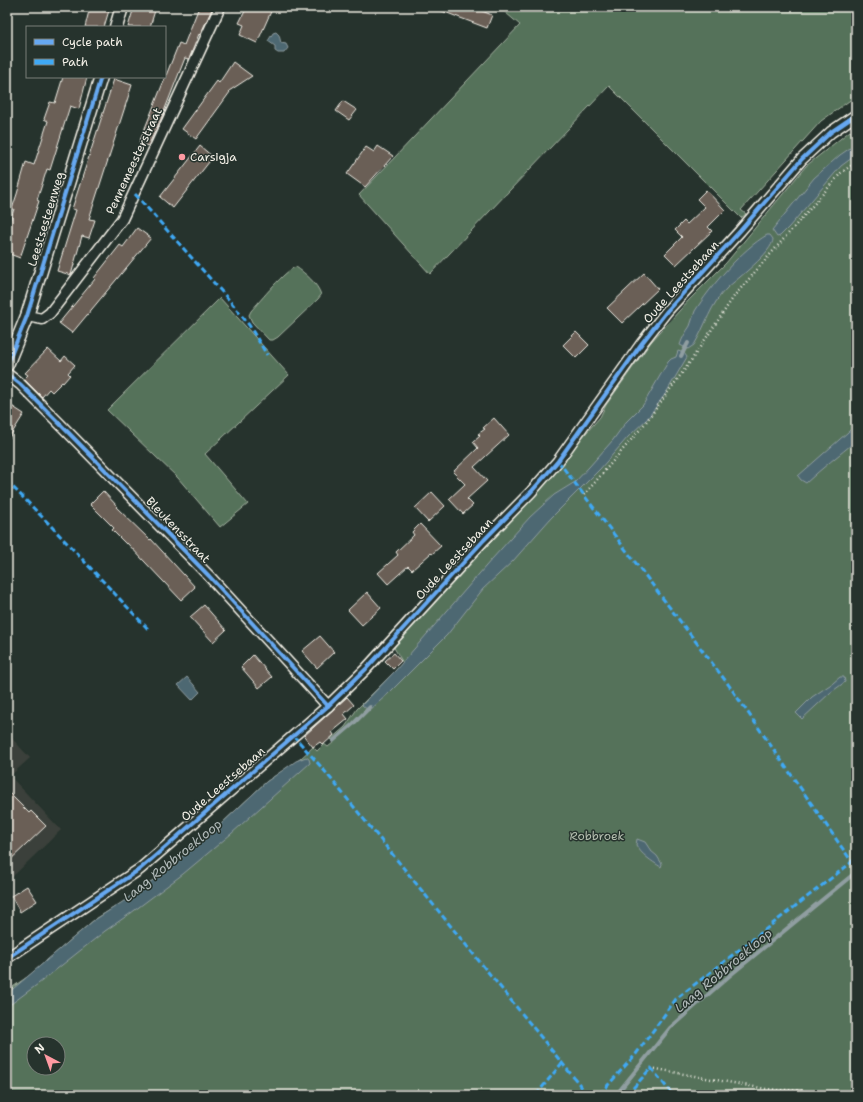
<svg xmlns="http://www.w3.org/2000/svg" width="863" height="1102" font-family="'Shantell Sans',sans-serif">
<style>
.built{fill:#3a403a}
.green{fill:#54725a;stroke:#a4b2a1;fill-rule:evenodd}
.water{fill:#4d6772;stroke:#909ea1}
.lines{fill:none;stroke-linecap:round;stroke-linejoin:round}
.stream{stroke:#909ea1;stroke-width:4}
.building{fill:#6a5e57;stroke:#f4f1e8}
.minor-casing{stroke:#f4f1e8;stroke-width:13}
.tertiary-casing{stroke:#f4f1e8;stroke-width:15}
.path{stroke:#f4f1e8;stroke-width:2.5;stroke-dasharray:1 3;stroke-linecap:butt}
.minor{stroke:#26332d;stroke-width:10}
.tertiary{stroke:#26332d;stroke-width:12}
.quiet{stroke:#3fa9f5;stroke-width:3;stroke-dasharray:6 3;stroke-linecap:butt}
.cycleway-casing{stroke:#26332d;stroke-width:6}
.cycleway{stroke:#66a8f1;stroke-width:4}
.poi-dot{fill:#ff9aa2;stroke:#26332d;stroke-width:1.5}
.labels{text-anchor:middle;stroke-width:3;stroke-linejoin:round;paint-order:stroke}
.poi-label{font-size:12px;fill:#f4f1e8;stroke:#26332d;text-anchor:start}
.street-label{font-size:12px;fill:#f4f1e8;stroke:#26332d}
.park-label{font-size:12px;fill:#b4beaf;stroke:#26332d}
.water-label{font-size:13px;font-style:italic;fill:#b1bab9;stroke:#26332d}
</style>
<rect width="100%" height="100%" fill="#26332d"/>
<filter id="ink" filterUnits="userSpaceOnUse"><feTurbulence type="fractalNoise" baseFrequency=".025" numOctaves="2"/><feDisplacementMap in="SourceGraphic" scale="8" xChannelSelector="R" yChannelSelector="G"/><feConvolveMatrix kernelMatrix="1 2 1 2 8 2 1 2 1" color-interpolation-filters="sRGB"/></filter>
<g filter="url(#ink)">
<!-- built -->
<polygon class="built" points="7,733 30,758 10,776 61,830 7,882"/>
<!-- green -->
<g class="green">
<polygon points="499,7 856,7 856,96 821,121 741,210 746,214 741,218 609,86 430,274 359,195 520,25"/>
<path d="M850 131 856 136V1095H7V991L30 975 94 920 123 902 156 878 220 825 266 782 300 759 313 747 317 751 324 744 328 747 334 742 331 739 345 727 357 709 403 663 393 646 533 494 600 417 606 405 651 342 689 300 726 263 806 166ZM34 1044H58V1068H34Z"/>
<path d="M296 267C305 273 318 284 321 295L318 299 278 337 273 340H269L252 322 249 315 251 311C260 301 286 269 296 267Z"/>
<polygon points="220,298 289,375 205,454 248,504 220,527 178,478 107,410"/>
</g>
<!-- water -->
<g class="water">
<polygon points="276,32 279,35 281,43 286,44 288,48 284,53 278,53 275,51 275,46 268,41 273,33"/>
<polygon points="856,144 856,155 841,166 789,227 780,236 777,237 772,230 814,178 840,155"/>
<path d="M767 235H770L773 239C773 252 737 279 727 288 711 303 705 327 694 345L688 349 680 345C682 338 686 332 690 326 692 321 693 316 695 311 710 287 742 249 767 235Z"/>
<polygon points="678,351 684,353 687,357 666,393 648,418 628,437 600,469 551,518 513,561 483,589 447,635 389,693 369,711 362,705 395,671 492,559 530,517 554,495 575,482 589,467 613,440 626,422 643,405 668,362 671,359 676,357"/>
<path d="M856 425V441C839 455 822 468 806 483L801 480 798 476Z"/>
<polygon points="187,677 200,692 192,700 178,685"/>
<polygon points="840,677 844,677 845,682 830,693 802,719 796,713 812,697 833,683"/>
<polygon points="306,757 309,759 310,763 231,834 183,874 131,913 105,931 38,984 7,1007 7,994 93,921 124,901 156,878 220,825 266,782 296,761"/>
<path d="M637 839 645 842 651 851 657 856 662 864 661 867C651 861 642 855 636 845Z"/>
</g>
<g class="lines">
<!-- stream -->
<g class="stream">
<polyline points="681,356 688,343"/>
<polyline points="333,741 353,724 370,707"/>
<polyline points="616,1095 670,1028 728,977 856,872"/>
</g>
</g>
<!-- building -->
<g class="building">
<polygon points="90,7 110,7 104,27 85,27"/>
<polygon points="134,7 156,7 150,27 128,27"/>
<polygon points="199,7 213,7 200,35 199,34 189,59 185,58 161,119 148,146 139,143 179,43 184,45"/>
<polygon points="247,7 273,7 257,43 240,35 244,25 239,23"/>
<polygon points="434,7 472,7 492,15 487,28 434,8"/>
<polygon points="233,62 252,76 229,91 230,92 196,139 182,129 214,85 217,81 219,83"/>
<polygon points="63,77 87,77 79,109 70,106 50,170 47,169 37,200 39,201 20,258 7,253 7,230 14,209 12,209 17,194 26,162 34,165 48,121 44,119 50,102 55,103"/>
<polygon points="114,79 132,85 89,219 95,220 89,238 82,236 71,275 57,271 76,210 72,209"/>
<polygon points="343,101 357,110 349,120 336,111"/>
<polygon points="200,146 213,157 173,208 160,197"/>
<polygon points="378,146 393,156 365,187 347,174 366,147 374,152"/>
<polygon points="706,190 725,210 708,227 712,231 676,265 665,254 682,237 675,230 684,221 687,224 705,207 697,199"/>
<polygon points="137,228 151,238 72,333 59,323 95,279 94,278 120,245 123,247"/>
<polygon points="644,273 658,289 622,323 607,308"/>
<polygon points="576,332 589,345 576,358 563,345"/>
<polygon points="48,349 61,361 65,356 75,365 68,373 70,375 63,383 62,382 52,392 49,389 42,397 24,379 28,375 25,373"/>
<polygon points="7,403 24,414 7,441"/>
<polygon points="494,418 509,435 474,467 487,481 467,499 473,505 463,514 449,499 465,484 453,472 478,448 473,442 480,436 478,434 485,429 483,428"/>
<polygon points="103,491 117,506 116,507 150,540 151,539 195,587 181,600 127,543 126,544 112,530 114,528 90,504"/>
<polygon points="432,492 445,506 428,522 415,508"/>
<polygon points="420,524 441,546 432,554 431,553 412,570 408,566 388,584 378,573 398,555 396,552 414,535 412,532"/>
<polygon points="367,592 381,608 362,625 348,610"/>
<polygon points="204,605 226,630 213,642 190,617"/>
<polygon points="320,636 334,652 317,668 302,651"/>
<polygon points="394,653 401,661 393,669 385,661"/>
<polygon points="253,655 272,677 259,688 241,667"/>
<polygon points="347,697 354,705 344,714 348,719 332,732 334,735 323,745 320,742 313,747 304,736"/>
<polygon points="7,791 29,813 31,811 46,826 7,863"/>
<polygon points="27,886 37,901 20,912 11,896"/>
</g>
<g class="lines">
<!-- minor casing -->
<g class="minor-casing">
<g id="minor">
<polyline points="27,316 42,319 50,313 122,219 220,7"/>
<polyline points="7,374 20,384 58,422 209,576 328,706"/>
<polyline points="7,958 140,869 328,706 366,669 484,540 531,492 558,461 642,343 667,311 740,231 802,159 831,132 856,115"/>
</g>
</g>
<!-- tertiary casing -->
<g class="tertiary-casing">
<g id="tertiary">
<polyline points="116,27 122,7"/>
<polyline points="7,365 27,316 101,77"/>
</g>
</g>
<!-- path -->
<g class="path">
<polyline points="478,7 487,10 484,7"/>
<polyline points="584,495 643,426 688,365 735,295 841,173 856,162"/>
<polyline points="856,857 852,862 856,870"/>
<polyline points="651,1068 766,1089 856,1094"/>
</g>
<!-- minor -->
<use href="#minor" class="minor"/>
<!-- tertiary -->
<use href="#tertiary" class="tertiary"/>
<!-- quiet -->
<g class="quiet">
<polyline points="135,194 230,301 249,325 267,355"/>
<polyline points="558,461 728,684 852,862 676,999 636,1054 599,1095"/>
<polyline points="7,481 50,525 149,630"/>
<polyline points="293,735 323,769 588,1095"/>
<polyline points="536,1095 562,1063"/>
<polyline points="627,1095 651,1068 673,1095"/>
</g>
<!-- cycleway casing -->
<g class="cycleway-casing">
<g id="cycleway">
<polyline points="7,365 27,316 101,77"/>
<polyline points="7,374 20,384 58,422 209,576 328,706"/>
<polyline points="7,958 140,869 328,706 366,669 484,540 531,492 558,461 642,343 667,311 740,231 802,159 831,132 856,115"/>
</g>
</g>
<!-- cycleway -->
<use href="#cycleway" class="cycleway"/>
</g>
</g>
<!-- markers -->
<circle class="poi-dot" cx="182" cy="157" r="4"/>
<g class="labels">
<!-- poi labels -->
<g class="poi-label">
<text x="190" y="161">Carsigja</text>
</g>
<!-- street labels -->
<g class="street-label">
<text transform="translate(134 161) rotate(-65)" y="4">Pennemeesterstraat</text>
<text transform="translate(46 219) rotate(-73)" y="4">Leestsesteenweg</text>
<text transform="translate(681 282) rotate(-48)" y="4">Oude Leestsebaan</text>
<text transform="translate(178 530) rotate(46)" y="4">Bleukensstraat</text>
<text transform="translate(454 559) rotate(-47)" y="4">Oude Leestsebaan</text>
<text transform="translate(223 784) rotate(-41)" y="4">Oude Leestsebaan</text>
</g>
<!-- park labels -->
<g class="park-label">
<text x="597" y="840">Robbroek</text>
</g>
<!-- water labels -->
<g class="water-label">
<text transform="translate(172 860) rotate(-39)" y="5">Laag Robbroekloop</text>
<text transform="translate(723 970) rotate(-40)" y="5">Laag Robbroekloop</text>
</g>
</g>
<!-- margin -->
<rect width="863" height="1102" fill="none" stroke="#26332d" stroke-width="24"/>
<rect x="12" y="12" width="839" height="1078" fill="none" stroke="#f4f1e8" stroke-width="1.5" filter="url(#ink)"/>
<!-- legend -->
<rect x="26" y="26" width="140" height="52" fill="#26332d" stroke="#787f78"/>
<rect x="34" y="39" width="20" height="6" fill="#66a8f1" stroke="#787f78"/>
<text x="62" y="46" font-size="12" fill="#f4f1e8">Cycle path</text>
<rect x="34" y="59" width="20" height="6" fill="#3fa9f5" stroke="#787f78"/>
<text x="62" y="66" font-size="12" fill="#f4f1e8">Path</text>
<!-- north arrow -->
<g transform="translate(46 1056) rotate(319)"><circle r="19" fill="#26332d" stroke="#787f78"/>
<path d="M0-3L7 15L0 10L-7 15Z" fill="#ff9aa2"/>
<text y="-6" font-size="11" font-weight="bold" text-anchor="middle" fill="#f4f1e8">N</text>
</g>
</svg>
